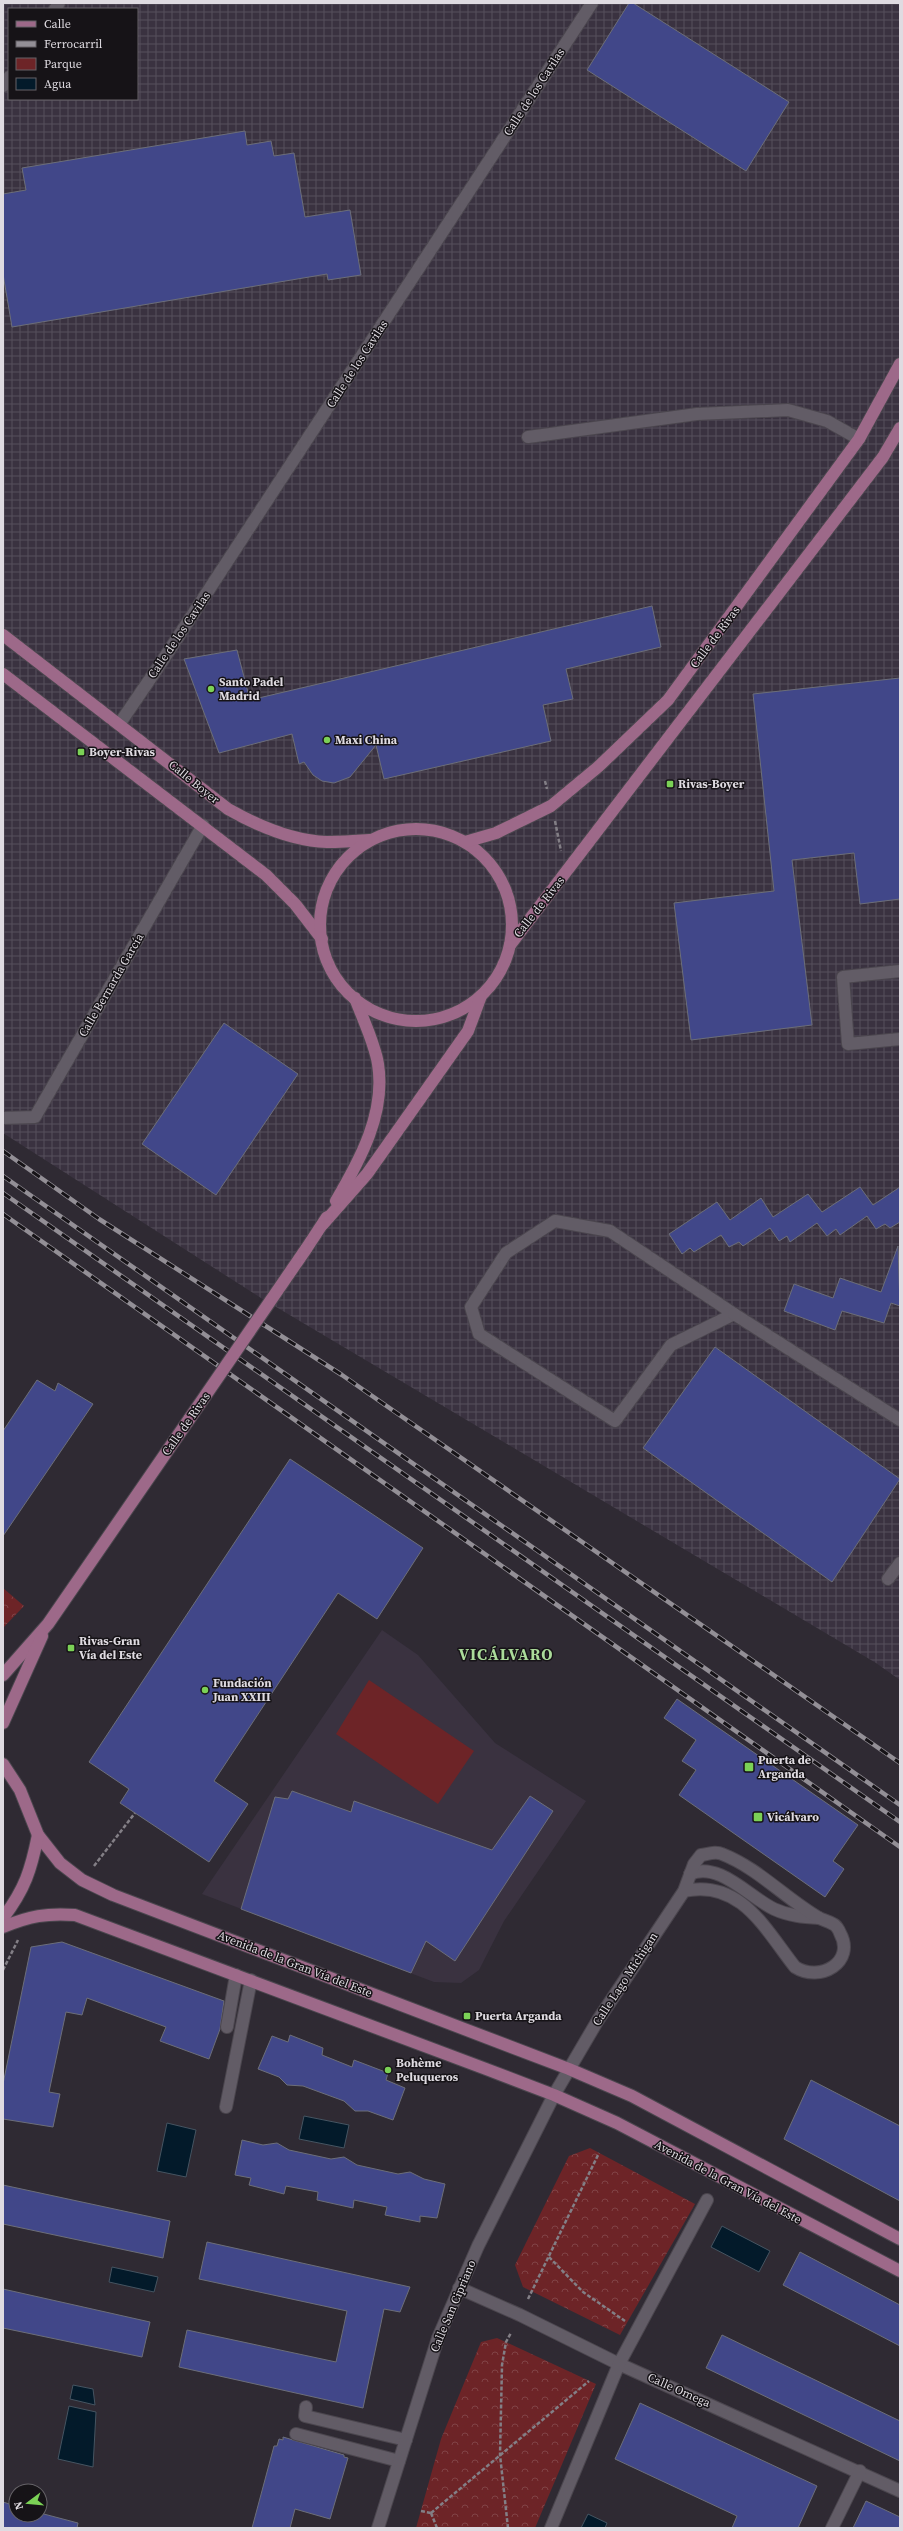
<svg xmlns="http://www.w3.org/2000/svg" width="903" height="2531" font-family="'Source Serif 4',serif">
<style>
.built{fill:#3a3240}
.industrial{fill:url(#industrial-grid);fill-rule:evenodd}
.green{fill:#6d2427}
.forest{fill:url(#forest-crowns)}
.water{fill:#031a2a;stroke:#455461}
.building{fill:#414789;stroke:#6c6e79}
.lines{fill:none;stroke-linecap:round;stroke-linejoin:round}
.minor-casing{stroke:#4b464e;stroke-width:14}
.major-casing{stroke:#4b464e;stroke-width:14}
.path{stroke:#837f86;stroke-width:2.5;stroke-dasharray:4 2;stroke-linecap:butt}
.minor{stroke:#625c66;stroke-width:12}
.major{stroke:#9d6989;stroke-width:12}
.rail-casing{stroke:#938f96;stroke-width:4.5}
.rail{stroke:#161317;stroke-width:3;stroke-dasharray:9;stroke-linecap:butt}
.major-bridge-casing{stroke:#4b464e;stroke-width:14;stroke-linecap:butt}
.major-bridge{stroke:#9d6989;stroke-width:12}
.poi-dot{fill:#7bd156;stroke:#161317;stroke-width:1.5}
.labels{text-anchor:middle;stroke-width:3;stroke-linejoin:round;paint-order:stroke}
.street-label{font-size:12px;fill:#dfdbe1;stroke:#161317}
.poi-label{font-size:12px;font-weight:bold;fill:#dfdbe1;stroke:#161317;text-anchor:start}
.district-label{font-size:16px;font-weight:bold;letter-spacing:1px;fill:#abdb9a;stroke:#161317}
</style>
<defs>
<pattern id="industrial-grid" width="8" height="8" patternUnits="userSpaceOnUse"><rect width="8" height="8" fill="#3a3240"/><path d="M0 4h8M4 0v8" fill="none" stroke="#564f5b"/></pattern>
<pattern id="forest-crowns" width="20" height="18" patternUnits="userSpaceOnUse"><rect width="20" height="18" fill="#6d2427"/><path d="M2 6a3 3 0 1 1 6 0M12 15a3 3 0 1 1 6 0" fill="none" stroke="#814346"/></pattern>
</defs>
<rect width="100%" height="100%" fill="#2f2a33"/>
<!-- built -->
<polygon class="built" points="382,1630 418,1655 495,1743 586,1801 504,1921 479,1970 461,1983 434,1982 202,1894"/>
<!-- industrial -->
<path class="industrial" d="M3 3H900V1680L876 1663 261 1298 3 1133ZM9 9H137V99H9Z"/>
<!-- green -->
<polygon class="green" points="369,1680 474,1751 438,1804 336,1734"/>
<!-- forest -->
<g class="forest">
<polygon points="3,1588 24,1606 3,1628"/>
<polygon points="590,2148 695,2204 620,2335 523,2287 515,2265 569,2156"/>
<polygon points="497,2338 596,2384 535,2528 416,2528 441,2439 481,2342"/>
</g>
<!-- water -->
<g class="water">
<polygon points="304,2116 349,2125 344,2148 299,2139"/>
<polygon points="167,2123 196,2130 186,2177 157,2171"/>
<polygon points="722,2226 770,2251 759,2272 711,2247"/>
<polygon points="112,2267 158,2277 154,2292 109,2282"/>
<polygon points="73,2385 93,2389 95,2405 70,2399"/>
<polygon points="69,2406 96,2412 93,2467 58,2459"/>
<polygon points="588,2514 607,2523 605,2528 581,2528"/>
</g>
<!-- building -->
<g class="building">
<polygon points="629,3 633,3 789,102 746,171 587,70"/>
<polygon points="245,131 247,145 271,141 274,156 294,153 305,217 350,210 361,275 328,280 327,274 12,327 3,274 3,194 26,190 22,168"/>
<polygon points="652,606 661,647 566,669 573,699 543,705 551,741 384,779 376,745 350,777 334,783 322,781 313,775 304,762 299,764 292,734 219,753 184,659 237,650 250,700"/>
<polygon points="900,678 900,899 860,904 854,853 792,860 812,1025 691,1040 674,903 774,891 753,694"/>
<polygon points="224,1023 298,1074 216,1195 142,1144"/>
<polygon points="860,1187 873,1205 900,1187 900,1222 890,1228 885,1224 876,1229 867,1216 840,1235 836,1229 827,1236 817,1223 790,1242 787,1236 779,1241 770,1228 743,1246 739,1242 729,1247 721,1235 694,1252 690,1248 682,1254 669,1234 717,1202 730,1220 761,1198 773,1217 808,1194 822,1212"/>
<polygon points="898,1246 900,1306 891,1303 884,1323 842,1311 835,1330 784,1311 794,1284 833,1298 840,1278 881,1292"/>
<polygon points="715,1347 900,1479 832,1582 643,1448"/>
<polygon points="37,1380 55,1391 58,1383 93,1404 3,1536 3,1431"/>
<polygon points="290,1459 423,1548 377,1619 338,1593 214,1781 248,1804 209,1862 120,1803 129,1789 89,1762"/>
<polygon points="677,1699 858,1825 833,1861 844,1869 825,1897 679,1795 696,1770 682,1761 696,1740 664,1718"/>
<polygon points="292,1791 351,1812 354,1801 492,1850 530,1796 553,1811 455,1961 426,1941 411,1973 241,1909 275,1797 288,1799"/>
<polygon points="62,1942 224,2001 220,2029 209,2059 160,2041 166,2027 87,1998 82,2015 66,2012 49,2092 60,2094 53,2127 3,2119 3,2084 31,1947"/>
<polygon points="290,2035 323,2048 322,2055 352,2067 354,2060 388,2073 386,2080 405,2088 393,2120 368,2111 355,2111 344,2101 303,2086 287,2085 279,2077 258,2069 272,2036 288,2042"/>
<polygon points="811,2080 900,2126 900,2201 784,2139"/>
<polygon points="242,2140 263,2145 277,2143 289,2150 331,2159 344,2157 357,2165 398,2174 410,2172 424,2179 445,2184 437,2218 420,2216 420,2222 385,2215 387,2207 354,2200 353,2208 317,2200 318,2192 286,2186 284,2194 249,2185 251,2178 235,2175"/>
<polygon points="3,2185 170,2221 163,2258 3,2224"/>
<polygon points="207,2242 410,2287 400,2312 384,2309 363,2408 179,2367 187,2330 336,2362 347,2311 199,2279"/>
<polygon points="800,2252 900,2305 900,2346 783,2285"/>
<polygon points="3,2289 150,2322 142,2357 3,2328"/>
<polygon points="722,2335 900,2421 900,2461 706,2368"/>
<polygon points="640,2403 817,2486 798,2528 732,2528 737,2516 615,2459"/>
<polygon points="283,2437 344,2455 344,2457 348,2458 330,2519 295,2509 290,2528 252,2528 274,2446 277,2446 279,2439 283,2440"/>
<polygon points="866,2501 900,2517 900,2528 853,2528"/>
<polygon points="3,2502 16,2506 16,2515 40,2515 40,2513 78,2523 77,2528 3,2528"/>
</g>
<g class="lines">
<!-- minor casing -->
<g class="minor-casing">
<g id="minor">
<polyline points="55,9 59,3"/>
<polyline points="3,86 9,77"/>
<polyline points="528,437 697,414 788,410 827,421 859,439"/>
<polyline points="120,723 161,663 592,3"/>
<polyline points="900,971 843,977 848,1044 900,1039"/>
<polyline points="3,1118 35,1117 203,825"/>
<polygon points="555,1221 610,1231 734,1314 671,1345 615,1421 479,1334 471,1307 506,1253"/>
<polyline points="734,1314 900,1420"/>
<polyline points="888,1579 900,1563"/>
<path d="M690 1874C719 1861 749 1897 774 1909 789 1916 804 1917 819 1918"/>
<polyline points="227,2027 236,1975"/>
<polyline points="226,2107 251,1980"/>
<polyline points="459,2288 520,2315 619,2364 900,2491"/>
<polyline points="306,2407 305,2416 406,2440"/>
<polyline points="296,2434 399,2461"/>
<path d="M378 2528 438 2338 478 2246 554 2095 598 2020 684 1891 694 1864 701 1855C708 1854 716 1851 722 1854 758 1868 786 1899 819 1918 823 1920 828 1921 833 1924 836 1925 839 1930 840 1933 856 1962 820 1983 795 1967 765 1929 741 1879 684 1891"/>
<polyline points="551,2528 619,2364 707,2200"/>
<polyline points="832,2528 860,2471"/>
</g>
</g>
<!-- major casing -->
<g class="major-casing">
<g id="major">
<path d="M3 635 228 809C258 826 292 841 327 842 341 842 356 841 370 840"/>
<polyline points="3,674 266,875 295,904 322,939"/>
<circle cx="416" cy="925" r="96"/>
<polyline points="465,842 496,833 551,806 598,767 668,700 859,439 900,364"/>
<polyline points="510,945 883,457 900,428"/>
<path d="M336 1201C360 1160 386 1113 378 1064 375 1044 362 1017 355 998"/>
<polyline points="323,1224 367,1174 468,1031 481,996"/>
<polyline points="306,1249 327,1217"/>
<polyline points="3,1675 48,1624 190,1418"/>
<polyline points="3,1723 42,1636"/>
<polyline points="3,1764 20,1790 38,1835 60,1863 82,1880 113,1895 569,2069 632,2096 900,2239"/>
<path d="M3 1918C25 1889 31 1870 38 1835"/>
<path d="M3 1927C30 1916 46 1913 75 1915L486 2069 554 2095 617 2123 900 2271"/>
</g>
</g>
<!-- path -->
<g class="path">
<polyline points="545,781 547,789"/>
<polyline points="555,821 561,851"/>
<polyline points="94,1866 135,1813"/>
<polyline points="3,1970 18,1940"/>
<polyline points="549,2257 583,2292 625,2321"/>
<polyline points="528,2299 599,2153"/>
<polyline points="421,2511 431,2513"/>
<polyline points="431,2513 589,2381"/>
<polyline points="431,2513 437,2528"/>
<polyline points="508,2528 500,2455 502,2365 506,2342 511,2333"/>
</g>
<!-- minor -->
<use href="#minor" class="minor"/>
<!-- major -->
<use href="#major" class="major"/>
<!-- rail casing -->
<g class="rail-casing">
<g id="rail">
<polyline points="3,1151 99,1219 342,1375 900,1763"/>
<polyline points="3,1176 900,1805"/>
<polyline points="3,1193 900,1822"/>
<polyline points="3,1214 900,1847"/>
</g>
</g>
<!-- rail -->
<use href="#rail" class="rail"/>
<!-- major-bridge casing -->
<g class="major-bridge-casing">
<polyline id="major-bridge" points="190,1418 306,1249"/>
</g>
<!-- major-bridge -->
<use href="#major-bridge" class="major-bridge"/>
</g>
<!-- markers -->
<g class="poi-dot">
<circle cx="211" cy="689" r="4"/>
<circle cx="327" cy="740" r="4"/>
<rect x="77" y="748" width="8" height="8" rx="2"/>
<rect x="666" y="780" width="8" height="8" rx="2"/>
<rect x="67" y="1644" width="8" height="8" rx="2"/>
<circle cx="205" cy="1690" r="4"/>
<rect x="744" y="1762" width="10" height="10" rx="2"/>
<rect x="753" y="1812" width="10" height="10" rx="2"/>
<rect x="463" y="2012" width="8" height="8" rx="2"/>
<circle cx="388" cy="2070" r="4"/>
</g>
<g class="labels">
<!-- street labels -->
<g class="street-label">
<text transform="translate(534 92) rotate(-57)" y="4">Calle de los Cavilas</text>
<text transform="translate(357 364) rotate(-57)" y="4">Calle de los Cavilas</text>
<text transform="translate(179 635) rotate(-56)" y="4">Calle de los Cavilas</text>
<text transform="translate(715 637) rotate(-53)" y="4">Calle de Rivas</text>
<text transform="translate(194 782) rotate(39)" y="4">Calle Boyer</text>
<text transform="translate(539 907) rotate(-52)" y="4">Calle de Rivas</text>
<text transform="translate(111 985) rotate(-60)" y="4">Calle Bernarda García</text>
<text transform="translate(186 1424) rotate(-55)" y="4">Calle de Rivas</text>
<text transform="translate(295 1964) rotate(21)" y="4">Avenida de la Gran Vía del Este</text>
<text transform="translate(625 1979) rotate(-57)" y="4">Calle Lago Michigan</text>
<text transform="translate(728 2182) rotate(28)" y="4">Avenida de la Gran Vía del Este</text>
<text transform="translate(453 2306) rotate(-67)" y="4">Calle San Cipriano</text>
<text transform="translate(679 2390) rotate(24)" y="4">Calle Omega</text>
</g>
<!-- poi labels -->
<g class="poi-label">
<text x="219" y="686">Santo Padel<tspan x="219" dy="14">Madrid</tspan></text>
<text x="335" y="744">Maxi China</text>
<text x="89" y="756">Boyer-Rivas</text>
<text x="678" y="788">Rivas-Boyer</text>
<text x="79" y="1645">Rivas-Gran<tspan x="79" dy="14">Vía del Este</tspan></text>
<text x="213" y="1687">Fundación<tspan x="213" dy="14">Juan XXIII</tspan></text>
<text x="758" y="1764">Puerta de<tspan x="758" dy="14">Arganda</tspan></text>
<text x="767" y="1821">Vicálvaro</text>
<text x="475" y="2020">Puerta Arganda</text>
<text x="396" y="2067">Bohème<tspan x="396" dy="14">Peluqueros</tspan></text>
</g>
<!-- district labels -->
<g class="district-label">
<text x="506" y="1660">VICÁLVARO</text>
</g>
</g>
<!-- border -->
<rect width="903" height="2531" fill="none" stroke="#dfdbe1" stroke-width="8"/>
<!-- legend -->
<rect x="8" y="8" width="130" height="92" fill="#161317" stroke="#666368"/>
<rect x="16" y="21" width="20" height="6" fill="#9d6989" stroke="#666368"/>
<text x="44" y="28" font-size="12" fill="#dfdbe1">Calle</text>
<rect x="16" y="41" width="20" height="6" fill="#938f96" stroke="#666368"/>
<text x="44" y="48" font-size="12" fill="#dfdbe1">Ferrocarril</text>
<rect x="16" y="58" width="20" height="12" fill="#6d2427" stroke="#666368"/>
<text x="44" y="68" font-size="12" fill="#dfdbe1">Parque</text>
<rect x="16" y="78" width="20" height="12" fill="#031a2a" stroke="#666368"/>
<text x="44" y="88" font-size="12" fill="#dfdbe1">Agua</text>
<!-- north arrow -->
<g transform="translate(28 2503) rotate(254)"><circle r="19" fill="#161317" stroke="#666368"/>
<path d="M0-3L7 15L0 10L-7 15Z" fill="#7bd156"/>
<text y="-6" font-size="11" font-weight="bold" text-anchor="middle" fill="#dfdbe1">N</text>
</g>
</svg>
